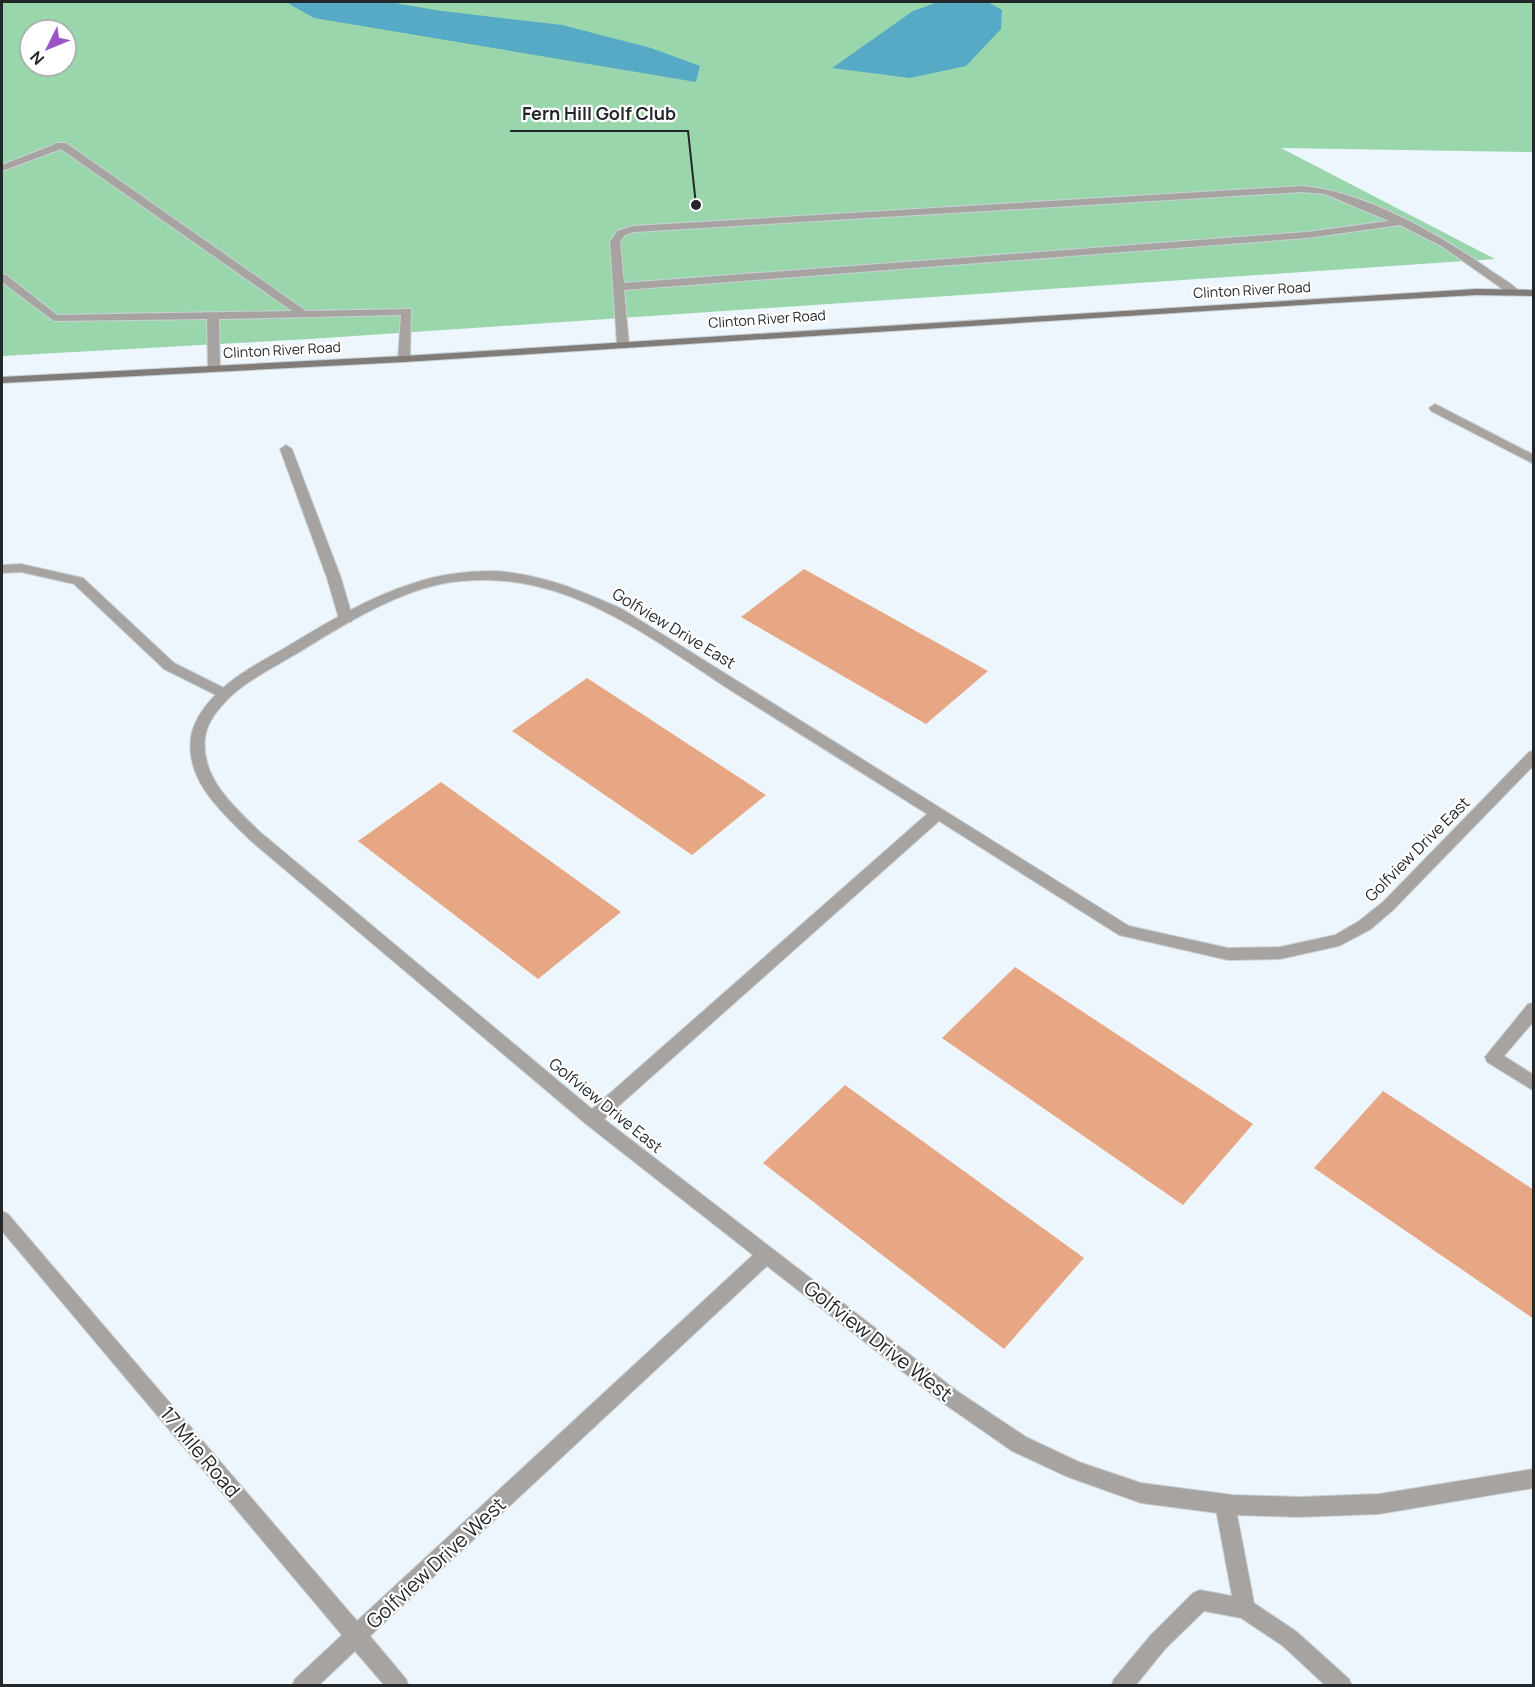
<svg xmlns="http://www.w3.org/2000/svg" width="1535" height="1687" font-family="Manrope,sans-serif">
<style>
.green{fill:#9ad6ac;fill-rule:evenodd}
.water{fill:#56aac5}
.building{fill:#e7a684}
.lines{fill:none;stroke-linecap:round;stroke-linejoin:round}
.lane-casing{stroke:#c9d1d6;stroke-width:2}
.street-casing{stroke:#c9d1d6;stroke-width:2}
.secondary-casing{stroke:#c9d1d6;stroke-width:2}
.lane{fill:#a7a3a0;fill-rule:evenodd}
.street{fill:#a7a3a0;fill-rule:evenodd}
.secondary{fill:#817c78;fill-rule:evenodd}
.labels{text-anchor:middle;stroke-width:4.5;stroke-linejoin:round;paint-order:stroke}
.far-street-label{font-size:14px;fill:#24272a;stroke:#fff}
.street-label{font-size:16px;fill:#24272a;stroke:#fff}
.near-street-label{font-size:20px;fill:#24272a;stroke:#fff}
.leader{fill:none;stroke:#24272a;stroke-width:2}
.callout-dot{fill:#24272a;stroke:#fff;stroke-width:2}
.callout-label{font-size:18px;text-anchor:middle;font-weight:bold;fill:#24272a;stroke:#fff;stroke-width:4.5;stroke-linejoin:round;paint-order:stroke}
</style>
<rect width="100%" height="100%" fill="#edf6fc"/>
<!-- green -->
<path class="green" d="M2 2H1533V152L1281 148 1495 259 310 339 2 356ZM30 30H66V66H30Z"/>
<!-- water -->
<g class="water">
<polygon points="286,2 388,2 442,11 562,25 651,48 700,66 696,82 314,18"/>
<polygon points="938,2 988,2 1002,10 1001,29 966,66 910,78 832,68 913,11"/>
</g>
<!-- building -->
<g class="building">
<polygon points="804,569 988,671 926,724 741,617"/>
<polygon points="587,678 766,795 692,855 512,731"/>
<polygon points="441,782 621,912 538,979 358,841"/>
<polygon points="1015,967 1253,1124 1183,1205 942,1038"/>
<polygon points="845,1085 1084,1258 1004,1349 763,1163"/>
<polygon points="1383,1091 1534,1190 1534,1319 1314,1168"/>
</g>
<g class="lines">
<!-- lane casing -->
<g class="lane-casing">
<g id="lane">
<polygon points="58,143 66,143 306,311 411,309 410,359 404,362 398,359 401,315 219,319 220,368 214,371 208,368 207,319 54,321 2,282 2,274 6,275 57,315 292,311 61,149 2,171 2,165"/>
<path d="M1302 186C1363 191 1437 233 1487 268 1498 276 1512 283 1521 293L1519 295H1511L1443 247 1400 225 1307 238 624 290 629 344 623 347 617 344 610 242 617 231 633 226ZM1302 192 1325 194 1389 221 1307 232 624 283 620 242 625 235 634 232Z"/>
<polygon points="1435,404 1534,455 1534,464 1431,411 1429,408"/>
<polygon points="286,445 292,449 341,578 353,619 351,622 341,622 339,619 327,578 280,449"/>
<polygon points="21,564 83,578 174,663 230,691 232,694 230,697 220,697 164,669 74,584 21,572 2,573 2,565"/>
<polygon points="1534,1003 1534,1021 1504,1056 1534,1075 1534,1091 1487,1062 1485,1057 1528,1004"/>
<polygon points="1225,1494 1232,1497 1235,1504 1254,1603 1297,1632 1349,1679 1352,1686 1326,1686 1283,1646 1241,1618 1204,1611 1165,1649 1135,1686 1111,1686 1114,1679 1151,1635 1193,1593 1200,1590 1232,1596 1215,1504 1218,1497"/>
</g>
</g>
<!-- street casing -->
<g class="street-casing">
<path id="street" d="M495 571C541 574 580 590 622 609L1129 926 1228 948 1280 947 1335 935 1359 921 1383 902 1529 752 1534 751V765L1393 910 1371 929 1339 946 1280 959 1228 960 1119 935 939 821 604 1119 957 1391 1026 1437 1079 1462 1141 1483 1233 1495 1299 1497 1379 1494 1534 1469V1488L1379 1514 1299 1517 1233 1515 1141 1503 1068 1477 1012 1451 943 1403 767 1266 370 1636 406 1679 409 1686H385L355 1651 318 1686H292L295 1679 342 1635 2 1231V1211L8 1214 357 1621 753 1255 586 1124 250 840C222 812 185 781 191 737 194 718 209 700 223 688 242 671 266 659 288 646 328 622 369 597 414 583 440 574 467 571 495 571ZM484 580C581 580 660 645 738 695 801 734 864 774 927 814L592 1109 260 832C234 806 201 779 205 738 207 721 220 707 231 696 250 679 274 667 296 654 337 629 379 602 425 588 444 582 464 580 484 580Z"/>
</g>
<!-- secondary casing -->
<g class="secondary-casing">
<polygon id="secondary" points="1476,289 1534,290 1534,296 1476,295 1332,303 404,362 2,383 2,377 404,356"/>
</g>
<!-- lane -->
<use href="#lane" class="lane"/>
<!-- street -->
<use href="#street" class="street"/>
<!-- secondary -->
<use href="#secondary" class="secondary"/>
</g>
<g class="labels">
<!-- far-street labels -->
<g class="far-street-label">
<text transform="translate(1252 290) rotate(-3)" y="5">Clinton River Road</text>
<text transform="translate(767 319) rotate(-4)" y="5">Clinton River Road</text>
<text transform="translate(282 350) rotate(-3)" y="5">Clinton River Road</text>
</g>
<!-- street labels -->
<g class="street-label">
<text transform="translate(674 628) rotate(31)" y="6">Golfview Drive East</text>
<text transform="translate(1417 849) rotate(-45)" y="6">Golfview Drive East</text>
<text transform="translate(606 1105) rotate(39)" y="6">Golfview Drive East</text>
</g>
<!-- near-street labels -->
<g class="near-street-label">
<text transform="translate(878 1341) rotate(38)" y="7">Golfview Drive West</text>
<text transform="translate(200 1452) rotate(50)" y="7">17 Mile Road</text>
<text transform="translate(436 1563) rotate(-43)" y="7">Golfview Drive West</text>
</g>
</g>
<!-- callouts -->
<path class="leader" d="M696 205L688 131H510"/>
<circle class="callout-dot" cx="696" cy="205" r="6"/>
<g class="callout-label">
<text x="599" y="120">Fern Hill Golf Club</text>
</g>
<!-- border -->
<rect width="1535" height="1687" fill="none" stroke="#24272a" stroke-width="6"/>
<!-- north arrow -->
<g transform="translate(48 48) rotate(227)"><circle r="28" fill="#ffffff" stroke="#a7a9aa" stroke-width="1.5"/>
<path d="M0-4.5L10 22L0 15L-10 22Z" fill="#9954c9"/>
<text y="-9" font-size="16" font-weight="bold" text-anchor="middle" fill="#24272a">N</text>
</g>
</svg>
